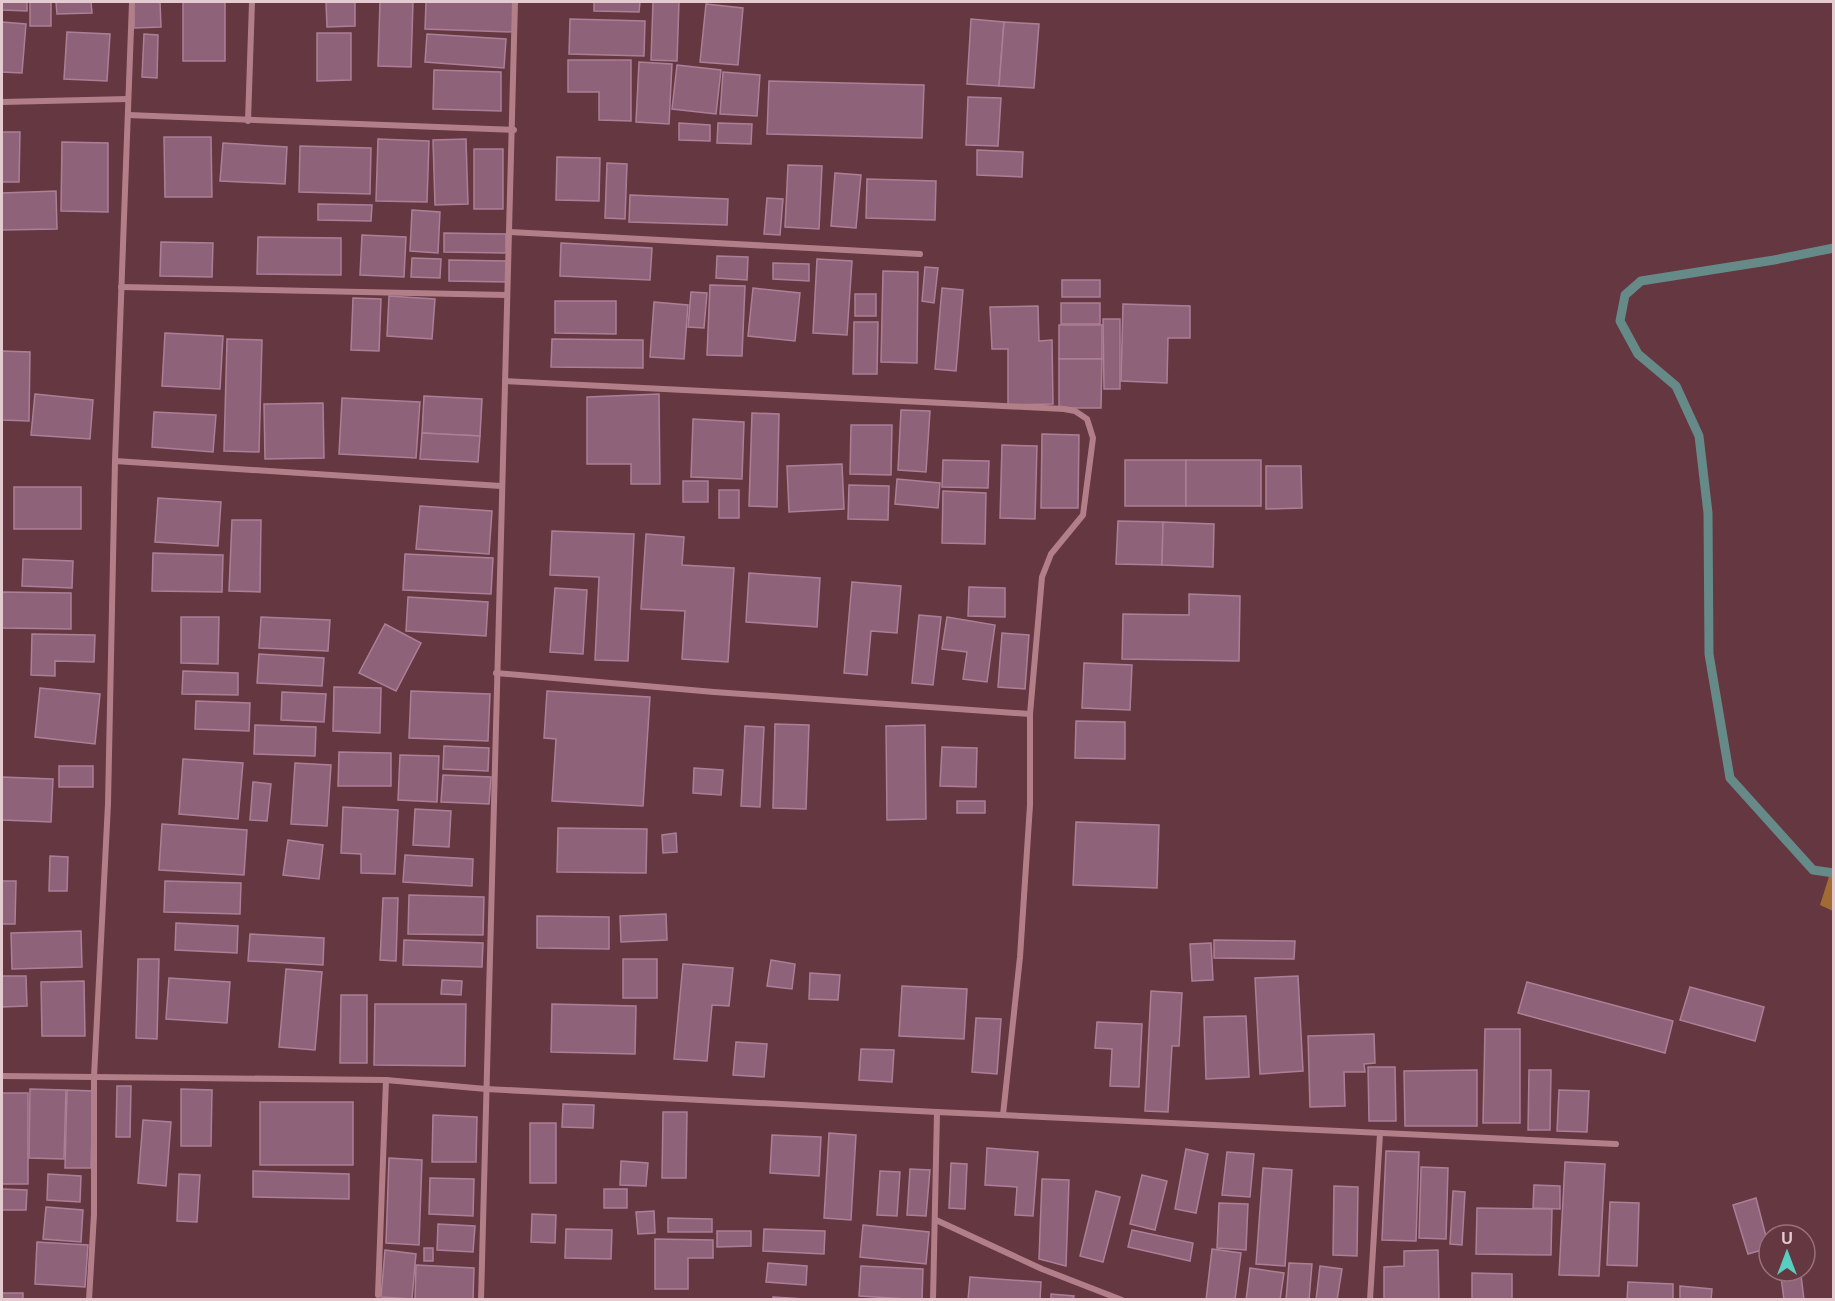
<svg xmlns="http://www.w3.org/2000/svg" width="1835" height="1301" font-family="Helvetica,sans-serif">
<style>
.forest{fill:#a06c34}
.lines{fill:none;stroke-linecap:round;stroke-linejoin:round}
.stream{stroke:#668a87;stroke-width:9}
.building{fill:#8e637a;stroke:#ac7f97;stroke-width:1.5}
.minor{stroke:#b27f89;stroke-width:6}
</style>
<rect width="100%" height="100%" fill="#643741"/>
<!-- forest -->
<polygon class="forest" points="1833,864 1833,911 1820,905"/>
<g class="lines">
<!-- stream -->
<polyline class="stream" points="1834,248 1774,260 1641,281 1625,295 1620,321 1638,354 1676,386 1699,436 1708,513 1709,654 1730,778 1813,870 1834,873"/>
</g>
<!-- building -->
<g class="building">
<polygon points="2,2 27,2 27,11 2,10"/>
<rect x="30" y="2" width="21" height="24"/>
<polygon points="56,2 91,2 92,13 57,14"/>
<polygon points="134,2 160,2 161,27 134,28"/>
<rect x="183" y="2" width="42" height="59"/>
<polygon points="326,2 355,2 355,26 327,27"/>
<polygon points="380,2 413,2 411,67 378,66"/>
<polygon points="426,2 514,2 513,32 425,29"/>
<polygon points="594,2 640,2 639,12 594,11"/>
<polygon points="653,2 679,2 677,61 651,60"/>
<polygon points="706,4 743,8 738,65 700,62"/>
<polygon points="570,19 645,21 644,56 569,54"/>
<polygon points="971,19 1004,22 999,86 967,84"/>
<polygon points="2,22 26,24 22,73 2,72"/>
<polygon points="1004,22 1039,24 1034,88 999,86"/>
<polygon points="67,32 110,34 107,81 64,79"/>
<polygon points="317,33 351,33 351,80 317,81"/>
<polygon points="144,34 158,35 157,78 142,77"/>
<polygon points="427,34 506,39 504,68 425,62"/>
<polygon points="568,60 631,60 631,121 599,120 599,92 568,92"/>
<polygon points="639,62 672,64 669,124 636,122"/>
<polygon points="677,65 721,70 716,114 672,109"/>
<polygon points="434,70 501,72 501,111 433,109"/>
<polygon points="723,72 760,75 757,116 720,114"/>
<polygon points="769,81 924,85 922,138 767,134"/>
<polygon points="968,97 1001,98 998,146 966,145"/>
<polygon points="679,123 710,125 710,141 679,140"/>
<polygon points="718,123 752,124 751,144 717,143"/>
<polygon points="2,132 20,132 19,182 2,182"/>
<polygon points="164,137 211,137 212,197 165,197"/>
<polygon points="378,139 429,141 427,202 376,201"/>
<polygon points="466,139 468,204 435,205 433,140"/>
<polygon points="62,142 108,143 108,212 61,211"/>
<polygon points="223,143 287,147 285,184 220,181"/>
<polygon points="300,146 371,148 370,194 299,192"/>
<rect x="474" y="149" width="29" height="60"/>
<polygon points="977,150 1023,152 1022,177 977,175"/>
<polygon points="557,157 600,158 599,201 556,200"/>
<polygon points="607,163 627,164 625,219 605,218"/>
<polygon points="788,165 822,166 819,229 785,227"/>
<polygon points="835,173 861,175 856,228 831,226"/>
<polygon points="867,179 936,181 935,220 866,218"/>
<polygon points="56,191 57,229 2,230 2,193"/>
<polygon points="630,195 728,199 727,225 629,222"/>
<polygon points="767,198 783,199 780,235 764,234"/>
<polygon points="318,204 372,205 371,221 318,220"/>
<polygon points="412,210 440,212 438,253 410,251"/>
<polygon points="444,233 506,234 506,253 444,252"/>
<polygon points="362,235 406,237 404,277 360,275"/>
<polygon points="258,237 341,238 341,275 257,274"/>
<polygon points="161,242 213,243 212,277 160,276"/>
<polygon points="561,243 652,248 650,280 560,276"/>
<polygon points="717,256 748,257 747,280 716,278"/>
<polygon points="412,258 441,259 440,278 411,277"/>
<polygon points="817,259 852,261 847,335 813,333"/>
<polygon points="449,260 507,261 507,282 449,281"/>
<polygon points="773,263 809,264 809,281 773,279"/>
<polygon points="925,267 938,268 934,303 922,301"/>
<polygon points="883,271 918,272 917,363 881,362"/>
<rect x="1062" y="280" width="38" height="17"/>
<polygon points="710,285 745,286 742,356 707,355"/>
<polygon points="753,288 800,293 795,341 748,336"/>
<polygon points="942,288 963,290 956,371 935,369"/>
<polygon points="691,292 707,293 704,328 688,327"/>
<rect x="855" y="294" width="21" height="22"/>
<polygon points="389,296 435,299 432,339 387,336"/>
<polygon points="353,298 381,299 379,351 351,350"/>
<polygon points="555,301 616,301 616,334 555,333"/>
<polygon points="654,302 688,305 684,359 650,357"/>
<rect x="1061" y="303" width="39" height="21"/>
<polygon points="1123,304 1190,306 1190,338 1168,338 1167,383 1121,381"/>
<polygon points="1038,306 1039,341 1052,340 1053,404 1008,405 1008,349 992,349 990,307"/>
<polygon points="1103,319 1120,319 1120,389 1104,389"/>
<polygon points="854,322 878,322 877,374 853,374"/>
<rect x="1059" y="325" width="43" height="34"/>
<polygon points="165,333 223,336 220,389 162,386"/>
<polygon points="227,339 262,340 259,452 224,451"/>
<polygon points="552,339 643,340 643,368 551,367"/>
<polygon points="2,351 30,352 29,421 2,420"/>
<polygon points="1059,359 1102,359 1101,408 1059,408"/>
<polygon points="35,394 93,400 90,439 31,435"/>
<polygon points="659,394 660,484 631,484 631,464 587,464 587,397"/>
<polygon points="424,396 482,399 480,436 422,433"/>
<polygon points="342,398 420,402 416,458 339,454"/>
<polygon points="323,403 324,458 265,459 264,404"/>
<polygon points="901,410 930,411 926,472 898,470"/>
<polygon points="154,412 216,415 213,452 152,447"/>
<polygon points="752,413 779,414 777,507 749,506"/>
<polygon points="693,419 744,422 742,479 691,477"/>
<polygon points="851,425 892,425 891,475 850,474"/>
<polygon points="422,433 480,436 478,462 420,459"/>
<polygon points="1042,434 1079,435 1078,508 1041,508"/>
<polygon points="1002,445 1037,446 1035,519 1000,518"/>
<polygon points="943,460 989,461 988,488 942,487"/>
<rect x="1125" y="460" width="61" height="46"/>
<rect x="1186" y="460" width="75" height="46"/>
<polygon points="842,464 844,509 789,512 787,466"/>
<polygon points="1266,466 1301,466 1302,508 1266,509"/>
<polygon points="897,479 940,483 938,508 895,504"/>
<rect x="683" y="481" width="25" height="21"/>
<polygon points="849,485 889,486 888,520 848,519"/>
<rect x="14" y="487" width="67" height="42"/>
<rect x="719" y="490" width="20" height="28"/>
<polygon points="943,491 986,493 985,544 942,543"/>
<polygon points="158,498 221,502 218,546 155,542"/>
<polygon points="420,506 492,511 489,554 416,549"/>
<polygon points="232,520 261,520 260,592 229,591"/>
<polygon points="1118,521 1163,522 1162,565 1116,564"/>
<polygon points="1163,522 1214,524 1213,567 1162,565"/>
<polygon points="552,531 634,534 628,661 595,660 599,577 550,575"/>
<polygon points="646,534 684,537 682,565 734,568 728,662 682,659 685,611 641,609"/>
<polygon points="153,553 223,555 222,592 152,591"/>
<polygon points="405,554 493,558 491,594 403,590"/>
<polygon points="23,559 73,561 72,588 22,586"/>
<polygon points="749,573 820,578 817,627 746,622"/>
<polygon points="852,582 901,586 897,633 871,631 867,675 844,673"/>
<polygon points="969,587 1005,588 1005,617 968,616"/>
<polygon points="555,588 587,590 583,654 550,652"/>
<polygon points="2,592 71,593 71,629 2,628"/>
<polygon points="1189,594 1240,596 1239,661 1122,659 1123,614 1189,615"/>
<polygon points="408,597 488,602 486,636 406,631"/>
<polygon points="919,615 941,617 933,685 912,683"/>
<polygon points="181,617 219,617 218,664 181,663"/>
<polygon points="261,617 330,620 328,651 259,648"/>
<polygon points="947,617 995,625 987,682 963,679 967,652 942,649"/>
<polygon points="385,624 421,643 396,691 359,673"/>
<polygon points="1002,633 1029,635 1025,689 998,687"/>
<polygon points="32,634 95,635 94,662 55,661 55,676 31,675"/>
<polygon points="259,654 324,658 322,686 257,683"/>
<polygon points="1084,663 1132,665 1130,710 1082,708"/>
<polygon points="183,671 238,673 238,695 182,694"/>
<polygon points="334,687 381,688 380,733 333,731"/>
<polygon points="40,688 100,694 95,744 35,737"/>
<polygon points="411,691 490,694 488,741 409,738"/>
<polygon points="547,691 650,697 643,806 552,801 556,739 544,738"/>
<polygon points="282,692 326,694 324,722 281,720"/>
<polygon points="196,701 250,703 249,731 195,729"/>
<polygon points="1076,721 1125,722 1125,759 1075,758"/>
<polygon points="775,724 809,725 806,809 773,808"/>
<polygon points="255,725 316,727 315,756 254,754"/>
<polygon points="925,725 926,819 887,820 886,726"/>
<polygon points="745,726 764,727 760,807 741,806"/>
<polygon points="444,746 489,748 488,771 443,769"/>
<polygon points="942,747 977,748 976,787 940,786"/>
<polygon points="339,752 391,753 391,786 338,786"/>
<polygon points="400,755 439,756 437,802 398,800"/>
<polygon points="183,759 243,763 238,819 179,814"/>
<polygon points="295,763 331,765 327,826 291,824"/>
<rect x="59" y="766" width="34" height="21"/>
<polygon points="694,768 723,770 721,795 693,793"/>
<polygon points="443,775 491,777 489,804 441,802"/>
<polygon points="2,777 53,779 51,822 2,820"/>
<polygon points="253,782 271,784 267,821 250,820"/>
<rect x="957" y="801" width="28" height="12"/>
<polygon points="343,807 398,810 395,874 361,873 361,854 341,853"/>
<polygon points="415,809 451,811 449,847 413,845"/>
<polygon points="1076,822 1159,825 1157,888 1073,885"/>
<polygon points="162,824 247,830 244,875 159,870"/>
<polygon points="558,828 647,829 646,873 557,872"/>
<polygon points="676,833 677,852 663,853 662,835"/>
<polygon points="288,840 323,845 319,879 283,875"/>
<polygon points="405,855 473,859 472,886 403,882"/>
<polygon points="50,856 68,857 67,891 49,891"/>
<polygon points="2,881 16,881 15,924 2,924"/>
<polygon points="165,881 241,883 240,914 164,912"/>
<polygon points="409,895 484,897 483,935 408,934"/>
<polygon points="383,898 398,898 396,961 380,960"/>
<polygon points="666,914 667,940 621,942 620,916"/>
<polygon points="537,916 609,917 609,949 537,948"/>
<polygon points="176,923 238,926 237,953 175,950"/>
<polygon points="81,931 82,967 12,969 11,933"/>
<polygon points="250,934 324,938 323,965 248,961"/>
<polygon points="404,940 483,943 482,967 403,965"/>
<polygon points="1214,940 1295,941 1294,959 1214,958"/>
<polygon points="1211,943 1213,980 1192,981 1190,944"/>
<polygon points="138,959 159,959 157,1039 136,1038"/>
<rect x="623" y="959" width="34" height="39"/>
<polygon points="771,960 795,964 792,989 767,986"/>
<polygon points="683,964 733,968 729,1006 712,1005 707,1061 674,1059"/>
<polygon points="286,969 322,972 315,1050 279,1047"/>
<polygon points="810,973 840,975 838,1000 809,999"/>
<polygon points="2,976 26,976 27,1006 2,1007"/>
<polygon points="1298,976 1303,1071 1260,1074 1255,978"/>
<polygon points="169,978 230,982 227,1023 166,1019"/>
<polygon points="442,980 462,981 461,995 441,994"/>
<polygon points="84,981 85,1036 42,1036 41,982"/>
<polygon points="1527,982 1673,1021 1665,1053 1518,1013"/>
<polygon points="902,986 967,989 964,1039 899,1036"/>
<polygon points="1690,987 1764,1007 1755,1041 1680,1020"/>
<polygon points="1151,991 1182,993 1179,1046 1172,1046 1168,1112 1145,1111"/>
<polygon points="341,995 367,995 367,1063 340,1063"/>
<polygon points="375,1004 466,1004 465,1066 374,1065"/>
<polygon points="552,1004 636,1006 635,1054 551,1052"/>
<polygon points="1246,1016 1249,1077 1206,1079 1204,1017"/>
<polygon points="976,1018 1001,1019 997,1074 972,1072"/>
<polygon points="1097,1022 1142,1024 1139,1087 1110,1086 1112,1049 1095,1048"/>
<polygon points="1485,1029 1520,1029 1520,1123 1483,1123"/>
<polygon points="1374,1034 1375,1063 1364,1064 1365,1072 1344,1072 1345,1106 1310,1107 1308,1036"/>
<polygon points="736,1042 767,1044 764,1077 733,1075"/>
<polygon points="861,1049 894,1050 892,1082 859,1080"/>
<polygon points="1368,1067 1395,1067 1396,1121 1369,1121"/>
<polygon points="1477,1070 1477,1126 1405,1126 1404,1071"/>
<polygon points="1529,1070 1551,1070 1550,1130 1528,1130"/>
<polygon points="117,1086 131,1086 130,1137 116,1137"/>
<polygon points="30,1089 66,1090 64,1159 29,1158"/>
<polygon points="181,1089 212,1090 211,1146 181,1146"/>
<polygon points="67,1090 93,1091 91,1168 65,1168"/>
<polygon points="1559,1090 1589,1091 1587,1132 1557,1131"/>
<rect x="2" y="1093" width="26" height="91"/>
<rect x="260" y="1102" width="93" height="63"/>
<polygon points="563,1104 594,1105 593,1128 562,1127"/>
<polygon points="663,1112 687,1112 686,1178 662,1178"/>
<polygon points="433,1115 477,1117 476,1162 432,1162"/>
<polygon points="143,1120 171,1122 166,1186 138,1183"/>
<rect x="530" y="1123" width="26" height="60"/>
<polygon points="829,1133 856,1135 851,1220 824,1218"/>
<polygon points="772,1135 821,1137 819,1176 770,1173"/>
<polygon points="987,1148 1038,1152 1033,1216 1015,1215 1017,1187 985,1185"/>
<polygon points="1186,1149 1208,1154 1196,1213 1175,1209"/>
<polygon points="1386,1151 1419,1152 1416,1241 1382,1240"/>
<polygon points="1227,1152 1254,1154 1250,1197 1222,1195"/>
<polygon points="389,1158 422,1160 419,1245 386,1243"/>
<polygon points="621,1161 648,1163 646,1186 620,1185"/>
<polygon points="1565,1162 1605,1164 1599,1276 1559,1275"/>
<polygon points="951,1163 967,1164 965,1209 949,1208"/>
<polygon points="1421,1167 1448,1168 1446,1239 1419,1238"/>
<polygon points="1263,1168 1292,1170 1285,1266 1256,1264"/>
<polygon points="910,1169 930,1170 926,1216 907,1215"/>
<polygon points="253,1171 349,1174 349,1199 253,1197"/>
<polygon points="880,1171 900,1172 897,1216 877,1215"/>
<polygon points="48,1174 81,1176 80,1202 47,1200"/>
<polygon points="179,1174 200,1175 197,1222 177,1221"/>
<polygon points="1142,1175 1167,1181 1155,1230 1130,1224"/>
<polygon points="430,1178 474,1179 473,1216 429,1214"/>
<polygon points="1042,1179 1069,1180 1066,1266 1039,1259"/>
<polygon points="1534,1185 1560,1186 1560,1209 1533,1208"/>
<polygon points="1334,1186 1358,1187 1357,1256 1333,1255"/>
<polygon points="2,1189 27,1190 26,1210 2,1210"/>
<rect x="604" y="1189" width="23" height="19"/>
<polygon points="1096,1191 1120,1197 1103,1262 1080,1256"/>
<polygon points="1453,1191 1465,1192 1462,1245 1450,1244"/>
<polygon points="1756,1198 1769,1248 1748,1254 1733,1205"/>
<polygon points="1610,1202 1639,1203 1637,1266 1607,1265"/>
<polygon points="1219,1203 1248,1204 1246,1250 1217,1248"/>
<polygon points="46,1207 83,1210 81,1242 43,1239"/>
<polygon points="1477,1208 1552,1209 1551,1255 1476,1254"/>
<polygon points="654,1211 655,1233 638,1234 636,1212"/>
<polygon points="532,1214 556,1215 555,1243 531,1242"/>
<polygon points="668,1218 712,1219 712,1232 668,1232"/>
<polygon points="438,1224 475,1226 473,1252 437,1250"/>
<polygon points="863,1225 929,1232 926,1264 860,1257"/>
<polygon points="566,1229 612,1230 611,1259 565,1258"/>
<polygon points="764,1229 825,1231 824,1254 763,1251"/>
<polygon points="1132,1230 1193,1243 1190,1261 1128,1247"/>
<polygon points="717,1231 751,1231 751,1246 717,1247"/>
<polygon points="655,1239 713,1240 713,1258 688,1258 688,1289 655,1289"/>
<polygon points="37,1242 88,1245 85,1287 35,1284"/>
<rect x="424" y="1248" width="9" height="13"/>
<polygon points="1212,1249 1241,1253 1235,1300 1206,1300"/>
<polygon points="385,1250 416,1254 412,1299 381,1297"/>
<polygon points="1438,1250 1439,1300 1384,1300 1384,1267 1404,1266 1404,1251"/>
<polygon points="768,1263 807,1266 806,1285 766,1282"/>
<polygon points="1289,1263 1312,1264 1309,1300 1286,1300"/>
<polygon points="416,1265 474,1268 473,1300 415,1299"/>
<polygon points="861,1266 923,1269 922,1300 859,1296"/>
<polygon points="1320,1266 1342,1269 1337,1300 1316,1300"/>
<polygon points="1250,1268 1284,1273 1280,1300 1246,1300"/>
<polygon points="1472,1273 1512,1274 1512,1300 1472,1300"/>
<polygon points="1801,1275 1804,1300 1784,1300 1781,1277"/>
<polygon points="970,1277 1041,1282 1040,1300 968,1300"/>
<polygon points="1628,1282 1673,1284 1673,1300 1627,1300"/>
<polygon points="1680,1286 1712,1289 1711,1300 1680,1300"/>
<rect x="2" y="1293" width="21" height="7"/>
<polygon points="1051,1294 1074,1296 1073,1300 1051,1300"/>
<polygon points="773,1297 821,1300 773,1300"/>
</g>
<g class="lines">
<!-- minor -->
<g class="minor">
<polyline points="2,102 128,99"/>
<polyline points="128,115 514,130"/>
<polyline points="248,121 252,2"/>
<polyline points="510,232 920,254"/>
<polyline points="121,287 507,295"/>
<polyline points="505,381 1064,409 1075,411 1087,419 1093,438 1083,515 1051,554 1042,577 1030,714 1030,805 1020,957 1003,1115"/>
<polyline points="115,461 501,486"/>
<polyline points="496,673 714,692 1030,714"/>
<polyline points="2,1076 386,1080 486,1089 937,1112 1616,1144"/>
<polyline points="936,1220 1042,1269 1122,1300"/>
<polyline points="378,1295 386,1080"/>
<polyline points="89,1300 94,1214 94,1077 108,804 115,461 132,2"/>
<polyline points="481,1300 515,2"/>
<polyline points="933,1300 937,1112"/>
<polyline points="1370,1300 1380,1134"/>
</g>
</g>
<!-- border -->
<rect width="1835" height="1301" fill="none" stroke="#e5cacf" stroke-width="6"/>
<!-- north arrow -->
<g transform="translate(1787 1253)"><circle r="28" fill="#643741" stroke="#98727a" stroke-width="1.5"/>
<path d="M0-4.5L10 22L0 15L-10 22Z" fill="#57cec1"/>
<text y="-9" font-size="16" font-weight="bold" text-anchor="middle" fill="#e5cacf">U</text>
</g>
</svg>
